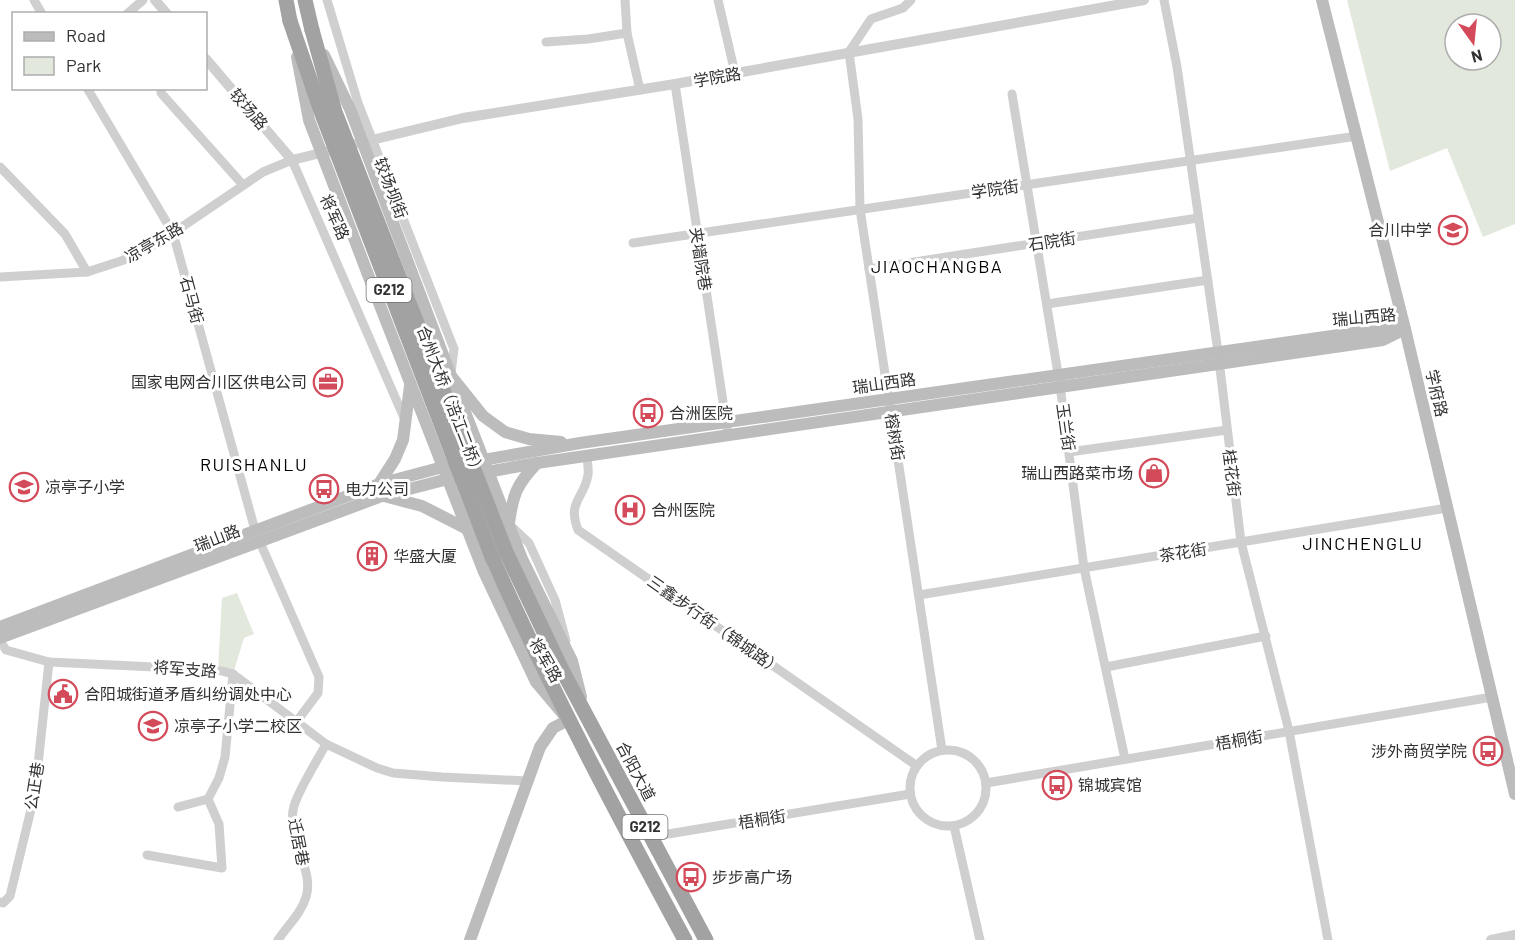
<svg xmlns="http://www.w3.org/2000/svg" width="1515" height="940" font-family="Barlow,'Noto Sans SC',sans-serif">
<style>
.green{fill:#e3e8dd;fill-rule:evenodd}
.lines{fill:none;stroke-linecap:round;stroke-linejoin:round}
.minor{stroke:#cfcfcf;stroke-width:9}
.tertiary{stroke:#cfcfcf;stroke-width:10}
.secondary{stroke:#bcbcbc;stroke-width:12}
.trunk{stroke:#a2a2a2;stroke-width:15}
.secondary-bridge{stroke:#bcbcbc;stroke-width:12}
.trunk-bridge{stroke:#a2a2a2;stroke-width:15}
.labels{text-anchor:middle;stroke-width:6;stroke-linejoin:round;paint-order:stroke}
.shield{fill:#fff;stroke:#707070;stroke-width:1.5}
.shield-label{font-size:15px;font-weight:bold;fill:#323232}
.street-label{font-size:16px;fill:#323232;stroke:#fff}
.poi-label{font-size:16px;fill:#323232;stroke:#fff;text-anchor:start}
.neighbourhood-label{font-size:18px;letter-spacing:1.5px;fill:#000;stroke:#fff}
</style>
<rect width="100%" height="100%" fill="#fff"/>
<!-- green -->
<g class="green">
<path d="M1347 0H1515V224L1483 237 1447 148 1390 171ZM1455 24H1491V60H1455Z"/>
<polygon points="237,593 254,634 244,638 233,674 218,670 222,598"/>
</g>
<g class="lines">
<!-- minor -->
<g class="minor">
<polyline points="34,0 42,14"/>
<polyline points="327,0 358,103 454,349 451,373"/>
<polyline points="625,0 627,33 640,90"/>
<polyline points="718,0 735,73"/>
<polyline points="911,0 903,8 871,19 849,52 858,119 860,209 942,750"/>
<polyline points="1164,0 1177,67 1218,352 1241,542 1289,731 1328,940"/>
<polyline points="127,14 143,0"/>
<polyline points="546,42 588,39 627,33"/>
<polyline points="675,84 728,435"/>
<polyline points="87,88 173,233 255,530"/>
<polyline points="161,88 161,93 243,185"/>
<polyline points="1012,94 1060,386 1084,568 1125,759"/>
<polyline points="0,167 65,234 87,272"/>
<polyline points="633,243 1357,136"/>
<polyline points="869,269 1198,218"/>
<polyline points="0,277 87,272 121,261 144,251 173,233 263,172 292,160 405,420"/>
<polyline points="1047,304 1208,280"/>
<polyline points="1069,452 1227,430"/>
<path d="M587 455C587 461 589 469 588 475 584 499 567 501 578 530L917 766"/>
<polyline points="511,526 529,543 555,600 566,641"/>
<polyline points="259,540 319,677 318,693 297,721"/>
<polyline points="919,595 1447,508"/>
<polyline points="0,641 6,650 49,662 218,670 233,674 326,744 377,768 393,773 442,777 527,781"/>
<polyline points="1106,667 1266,636"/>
<circle cx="948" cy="788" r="38"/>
<polyline points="986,783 1492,697"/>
<polyline points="178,807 208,799"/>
<polyline points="954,826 980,940"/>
<polyline points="650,837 910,794"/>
<polyline points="147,855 222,868 219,824 208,799 219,778 225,757 233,674"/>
<polyline points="0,902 3,903 10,896 35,793 49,662"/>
<path d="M278 940C287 926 301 914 306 897 315 870 285 836 294 806 299 789 317 761 326 744"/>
</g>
<!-- tertiary -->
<g class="tertiary">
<polyline points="155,0 167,14"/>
<polyline points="206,59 292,160 329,151"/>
<polyline points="355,144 463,118 675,84 1144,0"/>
<polyline points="1491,940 1515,935"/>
</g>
<!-- secondary -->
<g class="secondary">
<polyline points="1322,0 1405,329 1515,794"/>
<polyline points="406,257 451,376 483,416 505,432 529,439 561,442"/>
<polyline points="367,272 484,572 536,682 568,720 553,728 540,747 470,940"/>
<polyline points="451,376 522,559 572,661 581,697"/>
<polyline points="379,484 395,459 403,440 410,386"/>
<polyline points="384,496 422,506 467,529"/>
<path d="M509 523C513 494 517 484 537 463"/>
<polyline points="0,627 379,484 443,467 580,443 1381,329 1401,329"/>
<polyline points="0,638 382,496 448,479 537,463 1383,340 1405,329"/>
</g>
<!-- trunk -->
<g class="trunk">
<polyline points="286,0 290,21"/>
<polyline points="305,0 312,30"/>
<polyline points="506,552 562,670 706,940"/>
<path d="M492 557C550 688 617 814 685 940"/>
</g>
<!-- secondary-bridge -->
<g class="secondary-bridge">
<polyline points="324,55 350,109 406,257"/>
<polyline points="297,57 309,120 367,272"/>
</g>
<!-- trunk-bridge -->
<g class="trunk-bridge">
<polyline points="290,21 322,114 492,557"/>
<polyline points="312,30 335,112 506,552"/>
</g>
</g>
<!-- icons -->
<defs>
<g id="school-ring" transform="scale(1.5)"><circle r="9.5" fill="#fff" stroke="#d34b5a" stroke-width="1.5"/><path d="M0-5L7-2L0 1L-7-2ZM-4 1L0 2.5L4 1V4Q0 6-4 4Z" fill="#d34b5a"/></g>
<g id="office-ring" transform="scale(1.5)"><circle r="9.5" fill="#fff" stroke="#d34b5a" stroke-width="1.5"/><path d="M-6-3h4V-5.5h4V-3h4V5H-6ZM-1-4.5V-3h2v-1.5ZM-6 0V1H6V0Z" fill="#d34b5a"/></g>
<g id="bus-ring" transform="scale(1.5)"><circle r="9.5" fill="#fff" stroke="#d34b5a" stroke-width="1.5"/><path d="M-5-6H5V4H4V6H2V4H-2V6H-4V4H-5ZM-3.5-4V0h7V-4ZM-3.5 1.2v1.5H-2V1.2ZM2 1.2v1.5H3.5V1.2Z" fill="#d34b5a"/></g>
<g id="shop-ring" transform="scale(1.5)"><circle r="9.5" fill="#fff" stroke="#d34b5a" stroke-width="1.5"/><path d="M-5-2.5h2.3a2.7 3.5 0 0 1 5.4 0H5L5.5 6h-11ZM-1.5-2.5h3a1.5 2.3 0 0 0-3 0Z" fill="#d34b5a"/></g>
<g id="hospital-ring" transform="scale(1.5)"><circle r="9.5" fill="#fff" stroke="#d34b5a" stroke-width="1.5"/><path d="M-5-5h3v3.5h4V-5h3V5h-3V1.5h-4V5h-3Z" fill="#d34b5a"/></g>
<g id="building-ring" transform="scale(1.5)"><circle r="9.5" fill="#fff" stroke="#d34b5a" stroke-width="1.5"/><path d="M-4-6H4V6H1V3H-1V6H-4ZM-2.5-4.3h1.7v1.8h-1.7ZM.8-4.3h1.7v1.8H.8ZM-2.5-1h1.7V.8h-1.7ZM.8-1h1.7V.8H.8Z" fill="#d34b5a"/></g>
<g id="civic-ring" transform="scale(1.5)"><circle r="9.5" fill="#fff" stroke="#d34b5a" stroke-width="1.5"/><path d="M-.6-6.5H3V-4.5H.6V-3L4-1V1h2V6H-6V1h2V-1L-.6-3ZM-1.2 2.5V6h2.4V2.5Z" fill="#d34b5a"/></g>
</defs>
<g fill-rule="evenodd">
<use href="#school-ring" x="1453" y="230"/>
<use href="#office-ring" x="328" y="382"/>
<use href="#bus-ring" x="648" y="413"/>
<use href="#shop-ring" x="1154" y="473"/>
<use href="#school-ring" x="24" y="487"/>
<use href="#bus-ring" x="324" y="489"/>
<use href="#hospital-ring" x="630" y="510"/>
<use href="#building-ring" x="372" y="556"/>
<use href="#civic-ring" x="63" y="694"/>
<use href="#school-ring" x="153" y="726"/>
<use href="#bus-ring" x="1488" y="751"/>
<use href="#bus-ring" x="1057" y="785"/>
<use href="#bus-ring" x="691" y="877"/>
</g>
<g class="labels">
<!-- shield labels -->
<g class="shield">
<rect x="366.5" y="278" width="45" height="24" rx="4.5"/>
<rect x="622.5" y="815" width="45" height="24" rx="4.5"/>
</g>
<g class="shield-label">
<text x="389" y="295">G212</text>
<text x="645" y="832">G212</text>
</g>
<!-- street labels -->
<g class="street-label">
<text transform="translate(717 77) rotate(-10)" y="6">学院路</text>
<text transform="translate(249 109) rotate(49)" y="6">较场路</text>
<text transform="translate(391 188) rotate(69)" y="6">较场坝街</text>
<text transform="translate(995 189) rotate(-8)" y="6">学院街</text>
<text transform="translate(335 217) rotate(66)" y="6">将军路</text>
<text transform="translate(1052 241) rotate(-9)" y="6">石院街</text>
<text transform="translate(154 242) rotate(-30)" y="6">凉亭东路</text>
<text transform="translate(701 259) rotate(81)" y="6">夹墙院巷</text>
<text transform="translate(192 300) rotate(75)" y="6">石马街</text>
<text transform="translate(1364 317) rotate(-5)" y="6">瑞山西路</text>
<text transform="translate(884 383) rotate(-8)" y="6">瑞山西路</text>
<text transform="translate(1437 393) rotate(77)" y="6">学府路</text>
<text transform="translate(451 401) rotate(69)" y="6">合州大桥（涪江二桥）</text>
<text transform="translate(1066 427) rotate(82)" y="6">玉兰街</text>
<text transform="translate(895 437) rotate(81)" y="6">榕树街</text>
<text transform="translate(1232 473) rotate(83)" y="6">桂花街</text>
<text transform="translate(217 538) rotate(-21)" y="6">瑞山路</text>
<text transform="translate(1183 552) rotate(-9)" y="6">茶花街</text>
<text transform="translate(715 625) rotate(35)" y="6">三鑫步行街（锦城路）</text>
<text transform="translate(546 660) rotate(60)" y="6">将军路</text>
<text transform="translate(185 669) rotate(4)" y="6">将军支路</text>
<text transform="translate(1239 740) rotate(-10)" y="6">梧桐街</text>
<text transform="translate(636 771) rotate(62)" y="6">合阳大道</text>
<text transform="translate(34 786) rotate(-81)" y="6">公正巷</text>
<text transform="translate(762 819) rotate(-9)" y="6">梧桐街</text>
<text transform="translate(299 842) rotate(79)" y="6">迁居巷</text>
</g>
<!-- poi labels -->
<g class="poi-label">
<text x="1432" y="236" text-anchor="end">合川中学</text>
<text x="307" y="388" text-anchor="end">国家电网合川区供电公司</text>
<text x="669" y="419">合洲医院</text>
<text x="1133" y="479" text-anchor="end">瑞山西路菜市场</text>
<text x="45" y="493">凉亭子小学</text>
<text x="345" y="495">电力公司</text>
<text x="651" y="516">合州医院</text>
<text x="393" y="562">华盛大厦</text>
<text x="84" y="700">合阳城街道矛盾纠纷调处中心</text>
<text x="174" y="732">凉亭子小学二校区</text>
<text x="1467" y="757" text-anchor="end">涉外商贸学院</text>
<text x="1078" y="791">锦城宾馆</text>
<text x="712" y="883">步步高广场</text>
</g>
<!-- neighbourhood labels -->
<g class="neighbourhood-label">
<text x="937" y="273">JIAOCHANGBA</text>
<text x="254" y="471">RUISHANLU</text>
<text x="1363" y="550">JINCHENGLU</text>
</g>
</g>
<!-- legend -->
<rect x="12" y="12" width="195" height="78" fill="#ffffff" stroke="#adadad" stroke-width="1.5"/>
<rect x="24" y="32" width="30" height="9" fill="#bcbcbc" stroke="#adadad" stroke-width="1.5"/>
<text x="66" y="42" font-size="18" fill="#323232">Road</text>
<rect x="24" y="57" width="30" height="18" fill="#e3e8dd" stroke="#adadad" stroke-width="1.5"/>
<text x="66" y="72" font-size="18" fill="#323232">Park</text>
<!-- north arrow -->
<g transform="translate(1473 42) rotate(165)"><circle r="28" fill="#ffffff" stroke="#adadad" stroke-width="1.5"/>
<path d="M0-4.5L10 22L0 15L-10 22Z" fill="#d34b5a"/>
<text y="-9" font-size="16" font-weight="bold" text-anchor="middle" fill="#323232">N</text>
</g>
</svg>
